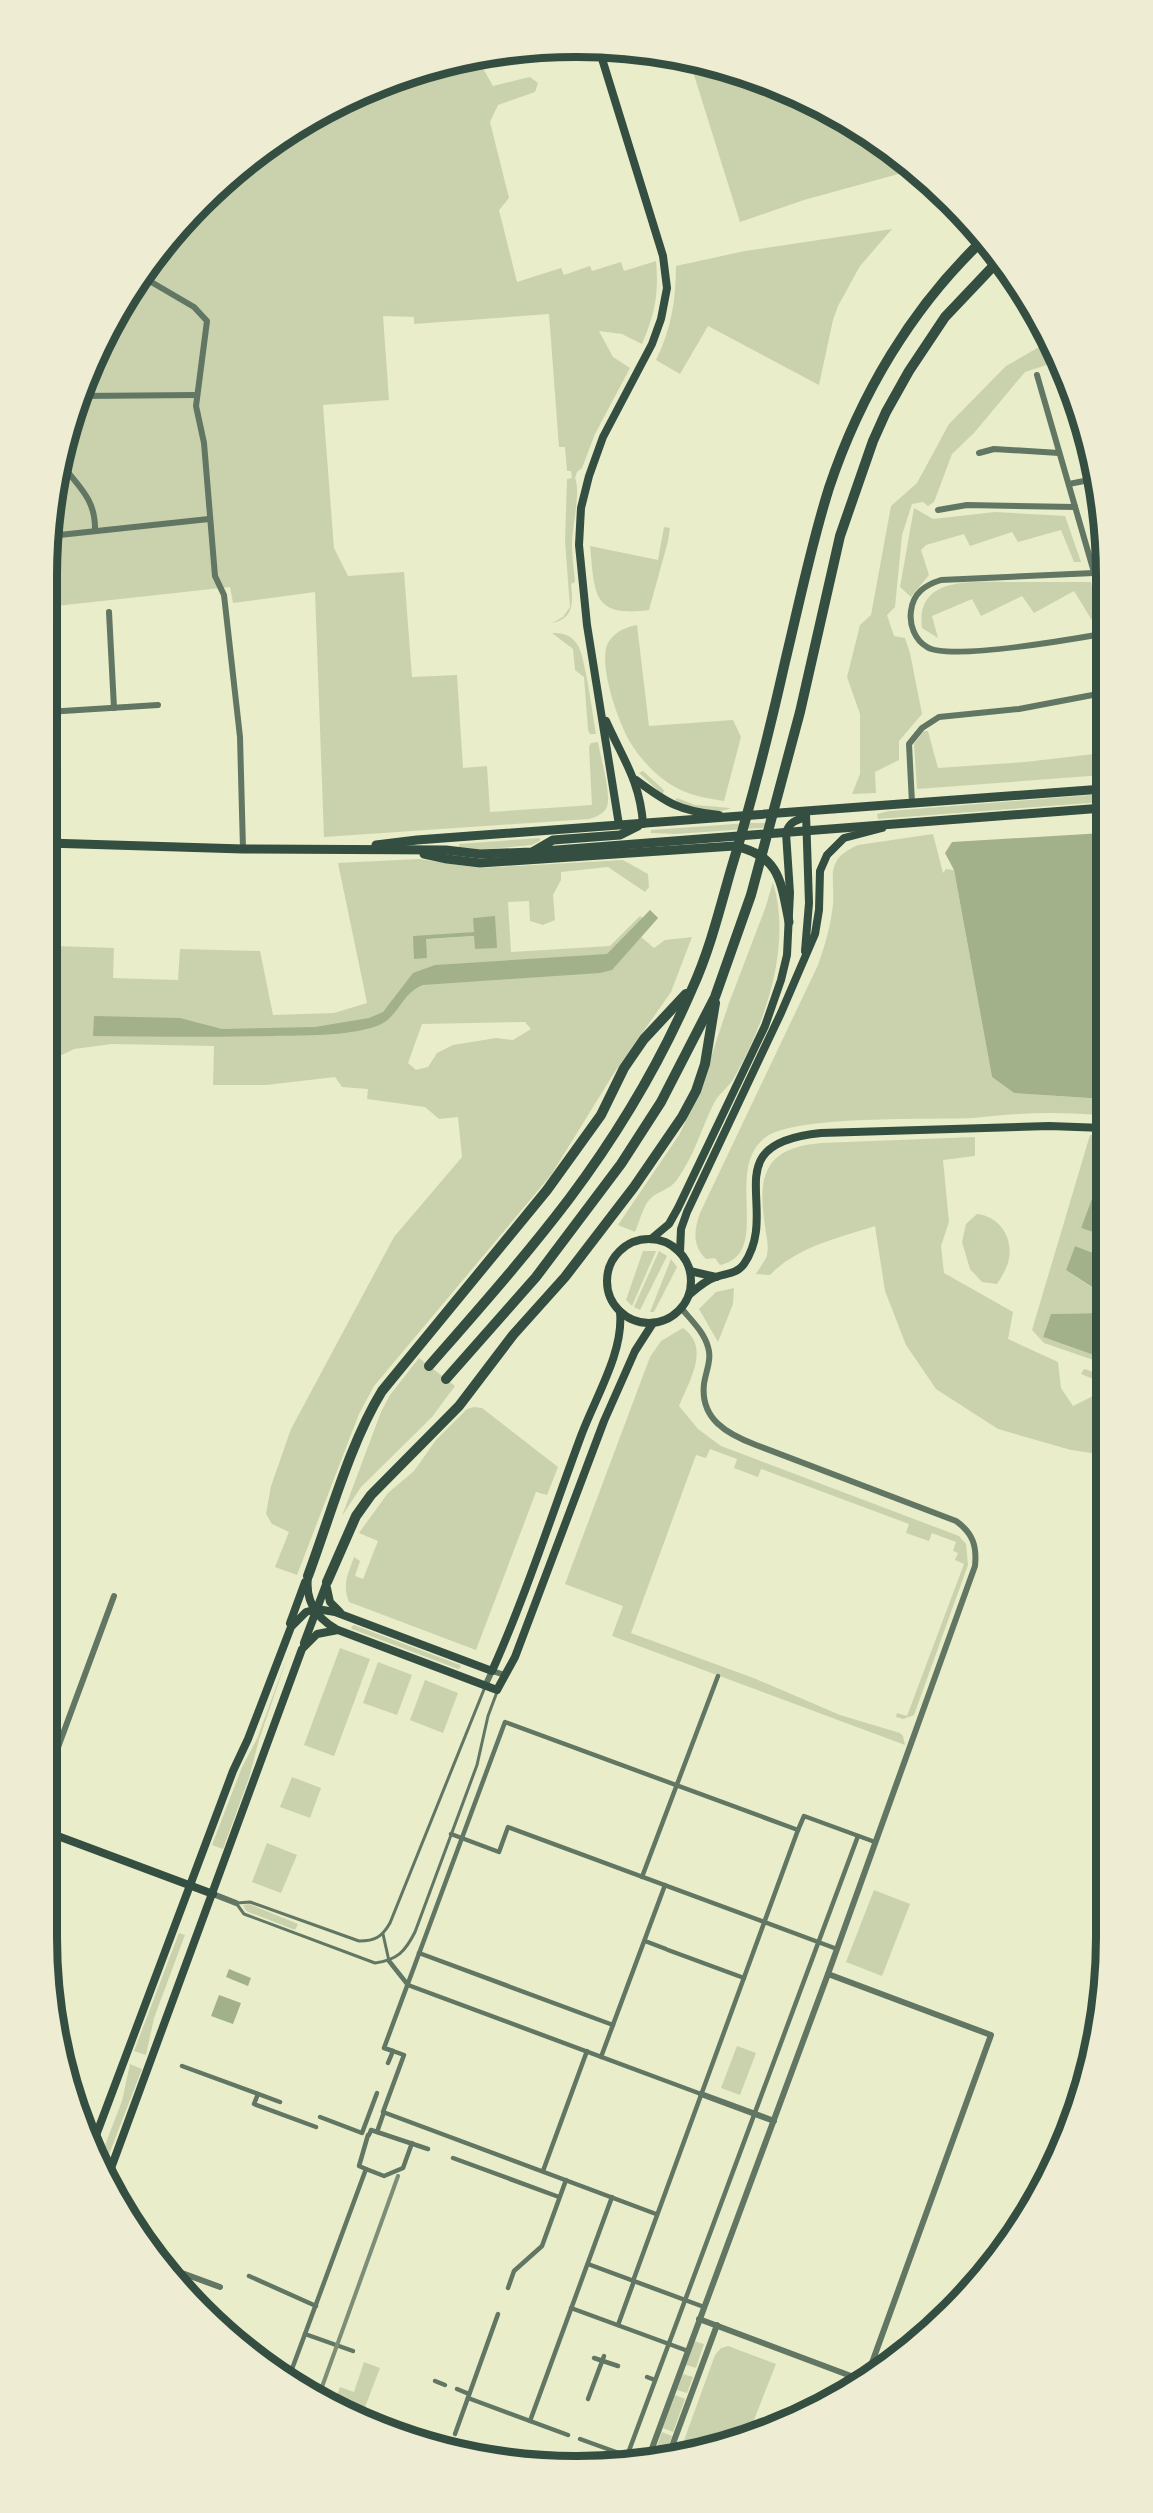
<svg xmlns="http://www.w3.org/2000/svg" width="1153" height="2513" font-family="Barlow,sans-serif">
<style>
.green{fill:#cad2ad;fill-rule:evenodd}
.water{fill:#a3b18a}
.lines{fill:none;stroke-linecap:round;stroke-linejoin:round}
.service{stroke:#617663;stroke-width:3}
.pedestrian{stroke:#617663;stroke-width:4.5}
.minor{stroke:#617663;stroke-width:6}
.secondary{stroke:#344e41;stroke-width:8}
.primary{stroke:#344e41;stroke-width:9}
.trunk{stroke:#344e41;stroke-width:10}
.rail{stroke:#7c8e77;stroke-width:4}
.rim{fill:none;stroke:#344e41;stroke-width:8}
</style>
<rect width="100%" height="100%" fill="#e9edc9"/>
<!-- green -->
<g class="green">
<path d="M476 56 493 86 530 77 538 83 535 92 498 105 490 122 509 198 499 210 517 282 561 268 564 275 590 266 592 271 621 262 624 271 656 261C659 294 655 314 642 344L622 334 599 331 613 357 630 368 595 434 582 468 577 472 575 478C581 492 572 527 572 544 572 557 574 570 575 582L571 584C573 602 574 619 552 623L563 617 570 607 565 541 567 479 572 478 571 471H567L565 447H559L549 314 414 324V317L383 316 389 400 323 405 334 548 348 576 404 572 412 677 457 675 463 768 487 766 490 812 592 805 589 747 591 743 598 742C600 756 613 798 606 809 602 815 595 817 589 819L324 837 315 592 233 603 230 587 47 607V576L57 473 87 374 136 282 201 202 282 136 373 87Z"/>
<polygon points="689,59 779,87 899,156 913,170 804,200 740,222"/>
<path d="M892 229 860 266 838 306 833 320 819 385 708 326 680 374 656 360C671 330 676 300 676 266L745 251Z"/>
<polygon points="1048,342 1059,361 1025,372 974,433 952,454 934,502 928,506 923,502 912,504 902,535 895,607 887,615 894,636 905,638 910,653 922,714 899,741 899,760 875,772 876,793 852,794 860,774 860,714 847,677 860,625 871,615 891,506 917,483 949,424 1006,366"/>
<polygon points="914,508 933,519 995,512 1065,516 1081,562 1074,562 1061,530 1018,542 1012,532 970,546 964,534 926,545 921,550 929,575 911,597 900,587"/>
<path d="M664 527 670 528 668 541 649 610C591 618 595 592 590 546L658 560Z"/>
<path d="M1016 582H1091L1099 622H1093L1074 591 1034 613 1022 596 981 616 972 599 932 616 938 638 922 628C915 573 978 583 1016 582Z"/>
<path d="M637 625 649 726 733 720 741 737 724 801C707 798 690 796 675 787 658 778 640 759 630 742 618 721 601 672 606 649 609 635 624 627 637 625Z"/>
<path d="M552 633C563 633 571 635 577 644 585 654 593 717 596 734H590L588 730 584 677 575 670 573 649Z"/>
<polygon points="924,731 928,731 938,768 1025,762 1103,753 1103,775 917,789 914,744"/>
<polygon points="643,771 664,790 663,795 639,773"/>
<polygon points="1103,794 1103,802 878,819 877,814 889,811"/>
<path d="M677 798 695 805 731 808C714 816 691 808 674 801Z"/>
<polygon points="748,823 773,823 773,827 676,834 651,833 651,830"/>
<path d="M933 834 943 873 946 869 954 870 992 1077 1014 1093 1104 1099V1116C1061 1111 1016 1113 974 1118 930 1120 796 1115 766 1137 722 1169 774 1253 720 1265L715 1258 706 1259C692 1246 694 1230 700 1213L818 965C825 945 831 925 833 904 835 876 824 860 858 845Z"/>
<polygon points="540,838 540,841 532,845 479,850 459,847 459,844"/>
<path d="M419 859 480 868 623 860 648 874 649 887 645 892 608 867 561 872V880L553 895 555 920 543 925 530 921 529 901 508 902 511 952 610 946 640 916 643 918 650 910 658 918 641 937 654 948 665 940 692 937 671 992 614 1073 551 1175 374 1386 359 1414 297 1575 275 1567 289 1532 272 1524 266 1514 271 1486 291 1429 394 1237 462 1157 458 1117 439 1119 425 1107 367 1099 368 1089 342 1087 335 1077 266 1085H213L214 1046 112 1044 74 1049 47 1062V976H56V946L114 948 113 978 178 980 180 949 260 951 273 1015 334 1013 367 1003 338 863ZM495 917 475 936 426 939 474 932V918ZM525 1022 531 1029 513 1040 496 1038 453 1045 437 1053 428 1067 416 1070 408 1063 422 1024Z"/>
<path d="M773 882C792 946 766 1021 734 1078 729 1087 719 1093 714 1103 701 1129 694 1157 676 1181 669 1190 658 1191 650 1199 643 1206 639 1223 635 1232L618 1225 679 1135 698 1096 729 1003 765 909Z"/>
<polygon points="1090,1135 1104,1137 1104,1166 1081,1228 1104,1236 1104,1257 1075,1246 1066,1270 1104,1296 1099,1313 1051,1314 1043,1337 1105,1359 1105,1364 1044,1343 1032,1330"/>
<path d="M975 1137V1156L943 1160 949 1222 941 1246 944 1273 1013 1312 1008 1339 1058 1362 1061 1388 1073 1406 1093 1396 1105 1402V1455L1071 1450 998 1429 936 1389 906 1345 885 1291 875 1226C839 1238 798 1246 770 1275L756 1274C759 1269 763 1263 766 1258 770 1248 766 1236 765 1226 757 1173 766 1148 821 1143Z"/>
<path d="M977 1214C998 1216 1013 1236 1009 1258 1008 1267 1002 1276 997 1284L982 1282 970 1269 962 1242 966 1224Z"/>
<polygon points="643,1251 656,1251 632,1306 626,1300"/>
<polygon points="659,1251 667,1256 640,1310 634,1307"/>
<polygon points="671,1259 677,1267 654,1312 650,1312"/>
<polygon points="734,1288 733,1304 718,1342 699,1309 716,1292"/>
<path d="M683 1328C711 1348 689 1381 679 1406L698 1429 721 1446 959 1536 966 1544 968 1565 914 1715 903 1719 896 1717 897 1713 907 1716 964 1564 955 1560 958 1553 953 1551 956 1542 932 1533 929 1541 906 1533 909 1524 761 1469 758 1477 734 1468 737 1459 710 1449 706 1458 696 1455 631 1633 756 1679 840 1715 900 1733 903 1736 905 1745 612 1636 623 1606 565 1584 650 1357 661 1341Z"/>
<polygon points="419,1358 455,1386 432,1417 361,1487 342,1516 381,1412 390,1395"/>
<polygon points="1084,1369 1105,1375 1105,1384 1081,1374"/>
<path d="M474 1407 482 1408 558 1467 547 1495 536 1492 476 1650 349 1602C342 1585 348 1574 354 1557L360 1561 355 1576 363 1579 378 1541 359 1533 388 1493 414 1471 436 1440 467 1409Z"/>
<polygon points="354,1625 460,1665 461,1667 458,1669 352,1629 351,1627"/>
<polygon points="340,1648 370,1659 334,1756 304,1745"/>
<polygon points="289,1652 259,1740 249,1778 223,1849 212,1845 242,1767 257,1739"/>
<polygon points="378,1662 412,1675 397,1715 363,1703"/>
<polygon points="425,1680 458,1693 443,1733 410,1720"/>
<polygon points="292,1777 321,1788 310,1818 280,1807"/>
<polygon points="267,1843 297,1855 281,1893 252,1882"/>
<polygon points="874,1890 910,1904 882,1976 846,1962"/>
<polygon points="249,1904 298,1924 295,1930 246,1911 243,1905"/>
<polygon points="179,1933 185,1935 154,2018 146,2055 134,2051"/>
<polygon points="737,2046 756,2053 740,2095 721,2088"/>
<polygon points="130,2064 142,2069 103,2170 99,2161 122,2101"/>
<polygon points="694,2341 704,2344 696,2368 686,2365"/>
<polygon points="728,2346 776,2364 750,2430 678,2457 715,2355 721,2348"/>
<polygon points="364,2362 380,2368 362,2415 334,2404 340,2387 354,2392"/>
<polygon points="683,2374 693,2377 687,2393 677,2390"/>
<polygon points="675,2395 685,2399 673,2432 663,2428"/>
<polygon points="662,2432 672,2436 666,2452 656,2449"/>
</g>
<!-- water -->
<g class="water">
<polygon points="1103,833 1104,1099 1014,1093 992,1077 954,870 945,853 952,842"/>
<path d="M650 910 658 918 612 970 600 973 423 985C401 993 399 1018 377 1026 344 1037 306 1035 272 1036 212 1037 153 1037 93 1036L94 1016 180 1018 222 1029 315 1027 369 1018 383 1012 413 973 435 965 607 954Z"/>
<polygon points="495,916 497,948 475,949 474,936 426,939 427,958 414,959 413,936 474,932 473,918"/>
<polygon points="1104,1166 1104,1236 1081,1228"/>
<polygon points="1075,1246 1104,1257 1104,1295 1066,1270"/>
<polygon points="1104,1296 1105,1359 1043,1337 1051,1314 1098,1313"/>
<polygon points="229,1969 251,1978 248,1986 226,1977"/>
<polygon points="219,1995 241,2003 233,2024 211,2016"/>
</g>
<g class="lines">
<!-- service -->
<g class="service">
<path d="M236 1903 244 1914 375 1963C397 1960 405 1952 415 1932L477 1765 488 1716 497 1692"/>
<path d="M237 1903 250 1902 359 1941C375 1941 382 1937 390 1923L485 1687"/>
<polyline points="383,1934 389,1961"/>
</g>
<!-- pedestrian -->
<g class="pedestrian">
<polyline points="451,1834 499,1852 508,1827 837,1949"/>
<polyline points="642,1877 718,1676"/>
<polyline points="645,1941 666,1949"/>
<polyline points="668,1950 744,1978"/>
<polyline points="419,1953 613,2025"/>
<polyline points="389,1961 408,1985 701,2094"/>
<polyline points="393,2051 384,2048 505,1722 798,1830 804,1816 875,1842"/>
<polyline points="601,2057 665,1885"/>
<polyline points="388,2063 393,2051 404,2055 383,2112 656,2214"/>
<polyline points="182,2066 280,2102"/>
<polyline points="258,2094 254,2104 316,2127"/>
<polyline points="320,2117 362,2133 377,2093"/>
<polyline points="377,2132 384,2112"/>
<polyline points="369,2135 371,2130 428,2149"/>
<polyline points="453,2158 559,2197"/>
<polyline points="366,2169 359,2166 368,2135"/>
<polyline points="543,2171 587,2051"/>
<polyline points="588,2264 704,2307"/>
<polyline points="249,2276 316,2306"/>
<polyline points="633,2281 798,1830"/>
<polyline points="508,2288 514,2271 542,2246 566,2180"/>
<polyline points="571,2308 688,2351"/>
<polyline points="618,2325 634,2281"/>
<polyline points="305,2334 366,2169 384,2176 403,2168 412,2143"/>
<polyline points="594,2358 618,2366"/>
<polyline points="289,2377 305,2334 353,2351"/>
<polyline points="647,2377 655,2380"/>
<polyline points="435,2381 445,2385"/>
<polyline points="457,2389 469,2394"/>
<polyline points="468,2398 568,2435"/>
<polyline points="588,2399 604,2356"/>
<polyline points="530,2421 612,2197"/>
<polyline points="455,2434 498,2314"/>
<polyline points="580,2439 638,2460"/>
<polyline points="627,2456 858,1836"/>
</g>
<!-- minor -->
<g class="minor">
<polyline points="141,276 194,307 207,321 196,406 204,443 215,576 224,595 240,737 243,849"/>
<polyline points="1037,375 1102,600"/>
<polyline points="80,396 197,395"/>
<polyline points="979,453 994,449 1059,453"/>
<path d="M60 462C78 487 96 498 95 531"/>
<polyline points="1069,484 1094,479"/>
<polyline points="938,510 967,505 1075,507"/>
<polyline points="50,536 209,519"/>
<path d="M1094 573 941 580C925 585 913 593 911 611 909 625 915 640 927 647 949 661 1073 639 1102 634"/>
<polyline points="109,612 114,708"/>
<polyline points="47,712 158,705"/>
<polyline points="912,803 909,744 922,728 939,717 1019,709 1103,693"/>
<polyline points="485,1686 492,1671 505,1675"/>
<polyline points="47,1777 114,1596"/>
<polyline points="213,1894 236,1903"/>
<polyline points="701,2094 774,2121"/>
<polyline points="163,2266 220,2287"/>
<polyline points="699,2319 859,2379 869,2371 991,2035 828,1974"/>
<polyline points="668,2457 717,2325"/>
<path d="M648 2459 828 1974 975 1566C977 1546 973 1533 956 1521L756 1445C727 1434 700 1419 704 1384 706 1371 712 1359 708 1347 704 1332 691 1320 682 1309"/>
</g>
<!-- secondary -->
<g class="secondary">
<polyline points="599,49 663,256 667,288 661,319 652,344 603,437 589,476 581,508 579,545 587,625 619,825"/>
<path d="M606 721C623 759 640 781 643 824"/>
<path d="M636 780C667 803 679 811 719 815"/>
<polyline points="805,951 809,903 806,814"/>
<circle cx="649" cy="1281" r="42"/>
<path d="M651 1239 669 1224 678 1208 765 1026 781 980 787 955 790 893 786 833C789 822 796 820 806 817"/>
<polyline points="680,1252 681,1229 687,1212 781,1013 815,934 819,910 820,871 827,855 844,838 882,828"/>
<polyline points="690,1271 716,1277"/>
<path d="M689 1295C697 1288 706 1280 716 1277 726 1273 737 1274 744 1264 782 1208 712 1144 821 1133L1049 1126 1104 1128"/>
<path d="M308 1576C305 1600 315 1617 336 1629"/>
<polyline points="327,1588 330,1602 340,1612"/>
<polyline points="290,1623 305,1582"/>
<polyline points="304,1643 327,1582"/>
<polyline points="47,1832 213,1894"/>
<path d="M92 2146 233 1771 248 1739 291 1627 306 1612 317 1609 335 1612 492 1671C526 1595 552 1514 581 1436 595 1398 624 1352 620 1312"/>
<polyline points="107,2179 302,1649 317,1634 338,1630 497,1690 515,1657 604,1421 635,1351 653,1323"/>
</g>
<!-- primary -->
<g class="primary">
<polyline points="47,843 243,849 446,850 480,854 531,852 1103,808"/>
<polyline points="376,845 417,840 1103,789"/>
<polyline points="534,851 553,840 620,835 638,826"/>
<path d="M424 854 447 859 480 863 734 846C780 855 781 882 789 922"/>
</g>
<!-- trunk -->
<g class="trunk">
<path d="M429 1366C477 1311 525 1257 569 1199 617 1135 660 1063 692 989 709 952 719 912 730 873 751 804 769 733 785 662 799 604 811 545 829 488 860 395 912 307 983 240"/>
<polyline points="446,1379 536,1277 621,1164 661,1102 715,997 751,895 800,712 840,536 873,441 886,412 909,371 945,317 1000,259"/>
<path d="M308 1576C330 1517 350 1443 382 1391L547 1190 601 1115 624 1068 644 1039 686 994"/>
<polyline points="327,1582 356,1516 371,1495 459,1406 513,1335 565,1277 634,1187 682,1117 696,1091 705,1064 715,1003"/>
</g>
<!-- rail -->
<polyline class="rail" points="318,2398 398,2176"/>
</g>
<!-- crop -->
<path d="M0 0H1153V2513H0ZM576 57H577A519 519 0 0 1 1096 576V1937A519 519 0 0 1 577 2456H576A519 519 0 0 1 57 1937V576A519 519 0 0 1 576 57Z" fill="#eeecd3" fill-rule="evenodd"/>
<path class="rim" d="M576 57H577A519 519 0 0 1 1096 576V1937A519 519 0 0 1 577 2456H576A519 519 0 0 1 57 1937V576A519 519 0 0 1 576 57Z"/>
</svg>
